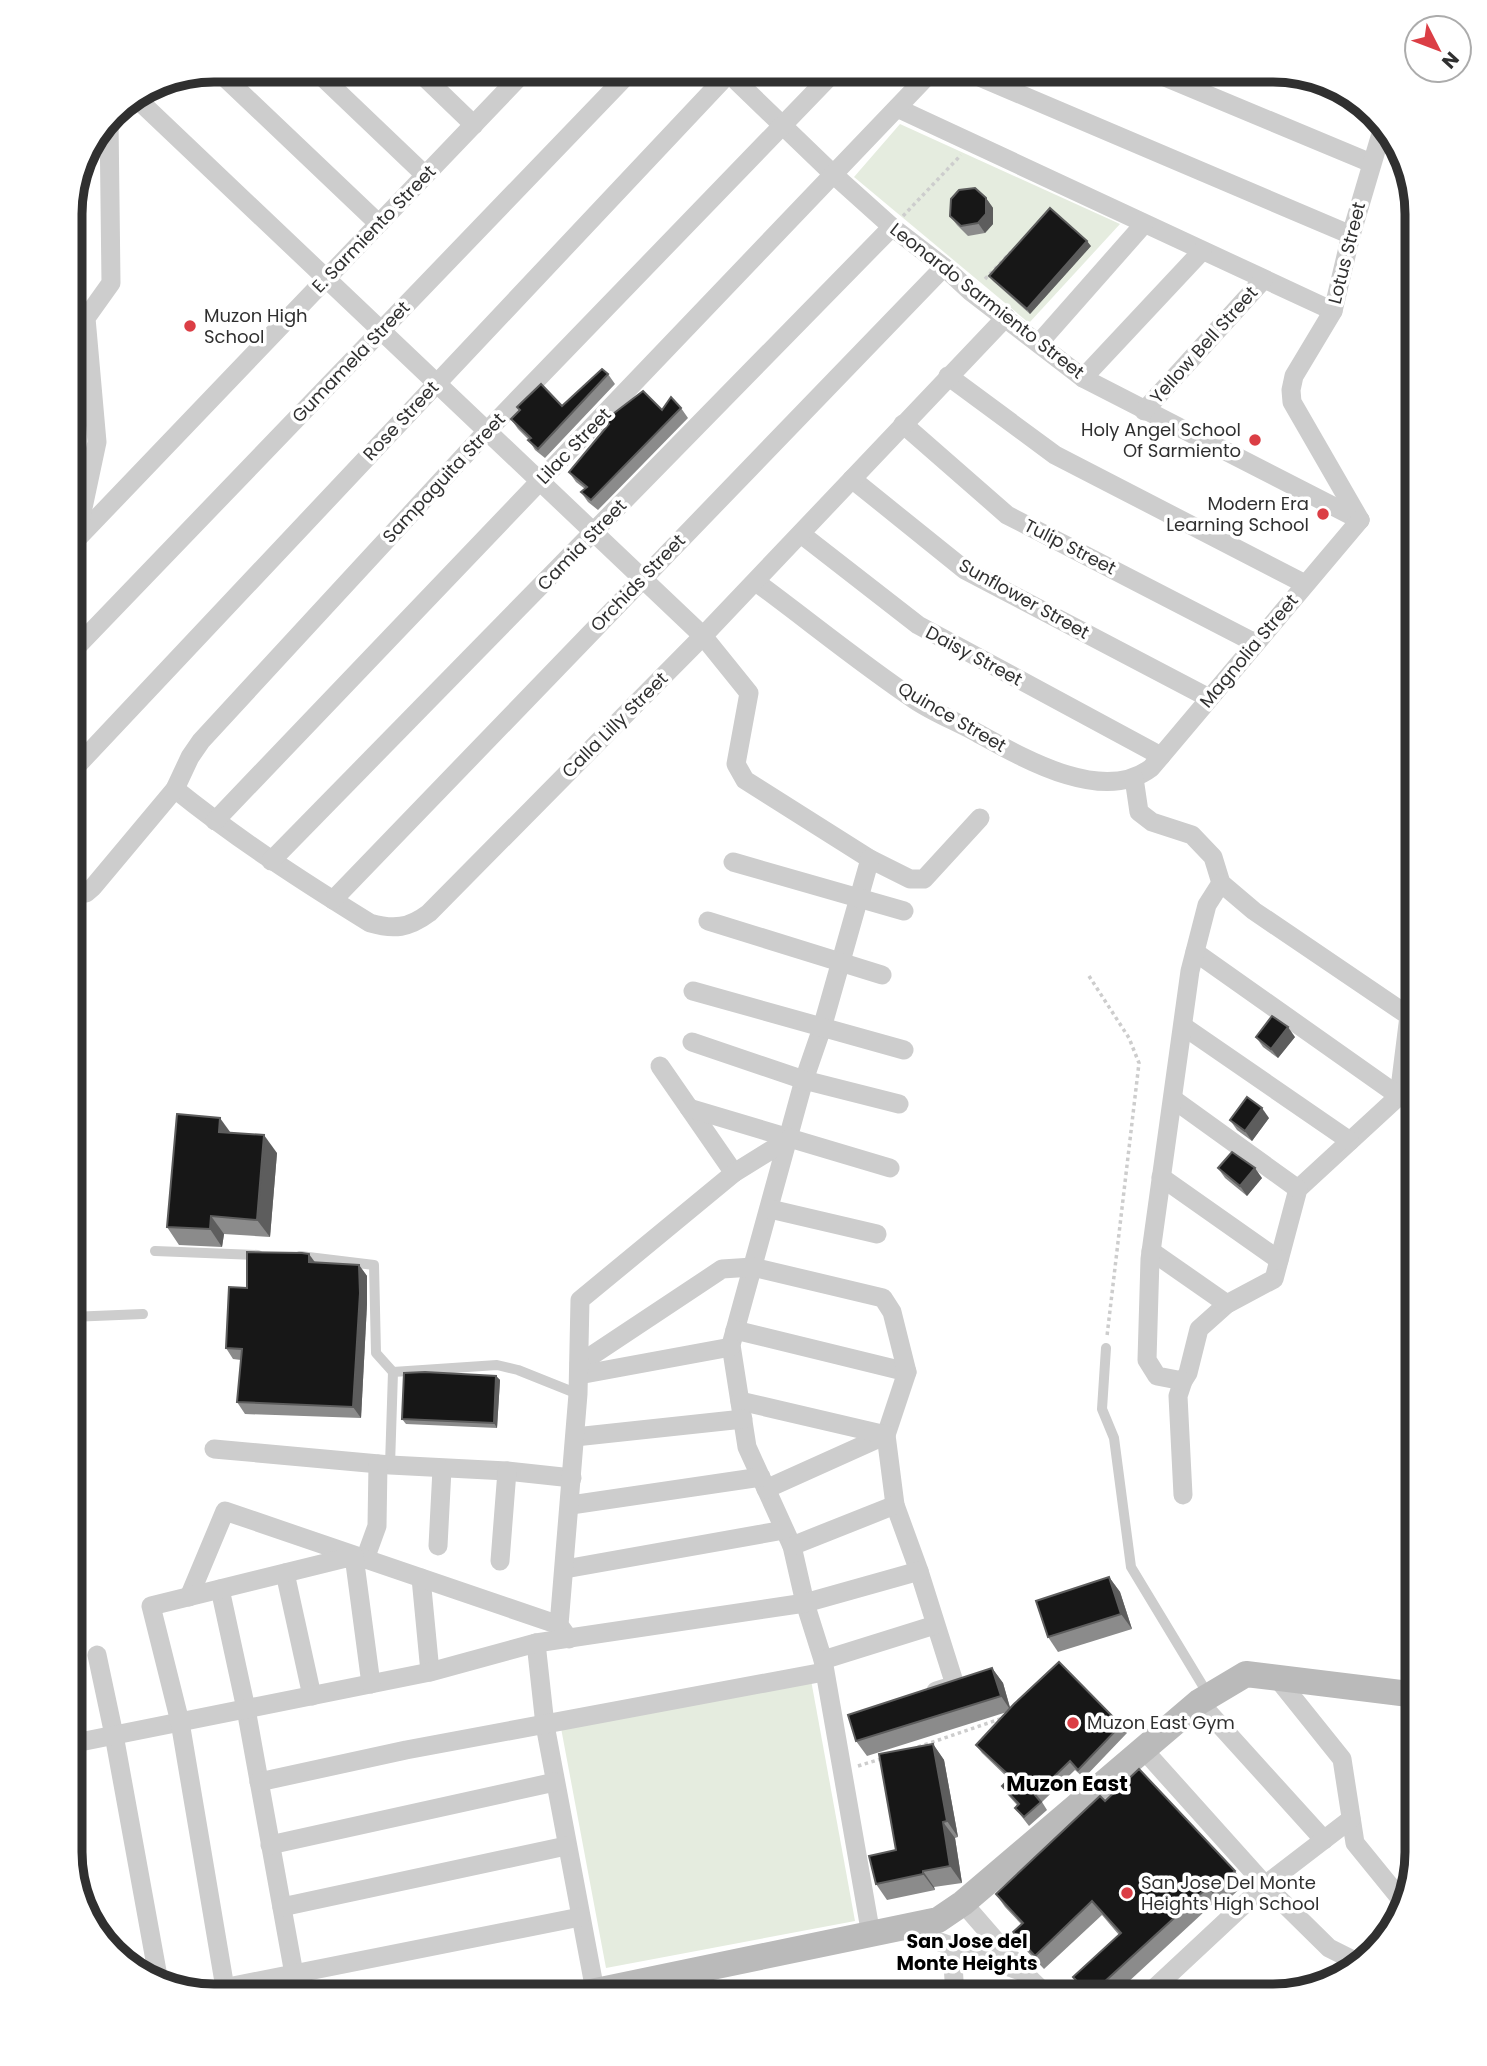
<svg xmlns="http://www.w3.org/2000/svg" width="1487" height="2066" font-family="Poppins,sans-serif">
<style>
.green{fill:#e5ecdf}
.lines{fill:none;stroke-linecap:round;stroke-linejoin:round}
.path{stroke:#cdcdcd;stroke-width:3.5;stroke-dasharray:3.5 3.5;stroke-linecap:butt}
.lane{stroke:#cdcdcd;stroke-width:10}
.street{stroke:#cdcdcd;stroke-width:19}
.secondary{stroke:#bababa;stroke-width:26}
.wall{fill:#8b8b8b}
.shaded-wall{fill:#5d5d5d}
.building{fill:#171717;stroke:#5d5d5d;stroke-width:2}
.poi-dot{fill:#db3e45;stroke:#fff;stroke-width:2.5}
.labels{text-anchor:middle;stroke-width:7;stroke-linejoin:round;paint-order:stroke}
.street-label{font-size:18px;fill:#303030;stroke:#fff}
.poi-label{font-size:18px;fill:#303030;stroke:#fff;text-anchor:start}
.neighbourhood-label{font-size:19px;font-weight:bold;fill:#000;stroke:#fff}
.quarter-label{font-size:21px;font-weight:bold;fill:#000;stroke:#fff}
.rim{fill:none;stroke:#303030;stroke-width:9}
</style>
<rect width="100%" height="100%" fill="#fff"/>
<!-- green -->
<g class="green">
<polygon points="900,124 1120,224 1029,323 854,177"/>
<polygon points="811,1680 855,1921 606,1968 561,1728"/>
</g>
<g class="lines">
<!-- path -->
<g class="path">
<polyline points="903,216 961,155"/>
<polyline points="985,279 1011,252"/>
<polyline points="1089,976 1129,1038 1139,1063 1107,1336"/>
<polyline points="918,1747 1003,1718"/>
<polyline points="858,1766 884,1758"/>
</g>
<!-- lane -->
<g class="lane">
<polyline points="155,1251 258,1255"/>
<polyline points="300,1256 374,1265 376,1353 393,1372"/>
<polyline points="70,1317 143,1314"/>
<polyline points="1106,1348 1102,1409 1114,1438 1131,1567 1209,1696"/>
<polyline points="390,1465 393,1372 497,1365 518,1370 578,1394"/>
</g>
<!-- street -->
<g class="street">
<polyline points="217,70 379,224"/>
<polyline points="315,70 425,175"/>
<polyline points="417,70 474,125"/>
<polyline points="725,70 833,174 892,227 944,267 971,292 1083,378 1360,520"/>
<polyline points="963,70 1351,235"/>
<polyline points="1148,70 1371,163"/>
<polyline points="134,96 703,636 749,693 736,764 745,780 870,859 910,879 924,879 980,818"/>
<polyline points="897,108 1333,311"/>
<polyline points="1039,343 1144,224"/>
<polyline points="948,376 1055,455 1305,584"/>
<polyline points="1083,378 1202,251"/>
<polyline points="1144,411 1263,280"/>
<polyline points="903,424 1007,515 1255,643"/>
<polyline points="852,479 965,570 1209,698"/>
<polyline points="1360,520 1292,402 1291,390 1294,376 1333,311 1351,235 1383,127"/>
<polyline points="801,534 918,625 1161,756"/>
<polyline points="76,540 526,70"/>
<polyline points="70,569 97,442 86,318 111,283 109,119"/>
<path d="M756 582C809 621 860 663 915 700 933 712 953 720 972 730 1018 755 1101 806 1151 768L1360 520"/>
<polyline points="70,654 632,70"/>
<polyline points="70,773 732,70"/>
<polyline points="1134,778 1139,812 1152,822 1192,835 1213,857 1221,883 1254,911 1409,1016 1399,1096 1298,1189 1274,1279 1227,1304 1199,1329 1188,1373 1183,1381 1178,1396 1183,1495"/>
<path d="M175 789C237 839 302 881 370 923 394 930 409 928 429 913L703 636 1006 317"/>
<polyline points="215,821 933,70"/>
<polyline points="870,859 822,1028 804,1080 731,1345 747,1447 792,1546 805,1603 823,1660 871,1935"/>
<polyline points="271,861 892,227"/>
<polyline points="733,862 904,911"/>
<polyline points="70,896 86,893 93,887 175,789 190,757 201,741 487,431 836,70"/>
<polyline points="333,900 944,267"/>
<polyline points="708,921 882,975"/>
<polyline points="1195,952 1399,1096"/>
<polyline points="693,991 904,1050"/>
<polyline points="1183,1026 1350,1141"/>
<polyline points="692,1042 804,1080 899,1104"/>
<polyline points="660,1066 734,1173"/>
<polyline points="1173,1099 1298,1189"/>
<polyline points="689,1108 890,1168"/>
<polyline points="1161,1177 1279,1260"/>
<polyline points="770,1209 877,1234"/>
<polyline points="1151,1251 1227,1304"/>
<polyline points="735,1330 907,1372"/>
<polyline points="579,1364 722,1269 753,1267 883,1298 892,1312 907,1372 886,1435 766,1489"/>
<polyline points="579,1375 731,1347"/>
<polyline points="1183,1381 1157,1376 1147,1360 1150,1259 1190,971 1207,905 1221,883"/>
<polyline points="740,1401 886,1435 895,1505 919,1571 955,1685 936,1691"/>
<polyline points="575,1437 743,1419"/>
<polyline points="214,1449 390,1465 507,1471 572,1478"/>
<polyline points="571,1505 761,1477"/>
<polyline points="438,1546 442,1469"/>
<polyline points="792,1546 895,1505"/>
<polyline points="365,1559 377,1526 378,1464"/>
<polyline points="500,1561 507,1471"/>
<polyline points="565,1569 784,1530"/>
<polyline points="285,1573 312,1696"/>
<polyline points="421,1578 430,1672"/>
<polyline points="220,1589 246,1709 294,1974"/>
<polyline points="189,1597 225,1511 559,1625"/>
<polyline points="569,1639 559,1625 578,1394 580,1300 734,1173 789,1139"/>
<polyline points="536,1643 545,1725 596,1996"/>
<polyline points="97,1655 114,1735 159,1982"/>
<polyline points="823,1660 935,1625"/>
<polyline points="1277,1678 1342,1759 1355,1843 1403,1902"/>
<polyline points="1199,1702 1324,1840"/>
<polyline points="70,1744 430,1672 536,1643 805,1603 919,1571"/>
<polyline points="1143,1749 1265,1885 1329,1948 1359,1963"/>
<polyline points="259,1782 406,1750 824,1672"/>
<polyline points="270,1845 555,1782"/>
<polyline points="963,1903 1023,1972 1048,1996"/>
<polyline points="282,1907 566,1846"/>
<polyline points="901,1928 1023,1972"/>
<polyline points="952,1948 955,1996"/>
<polyline points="671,1975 675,1996"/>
<polyline points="225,1988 180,1722 151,1606 354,1556 371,1684"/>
<polyline points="198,1993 580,1917"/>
<polyline points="1146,1996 1265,1885 1351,1819"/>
</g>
<!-- secondary -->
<polyline class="secondary" points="572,1996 938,1920 963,1903 1199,1702 1246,1674 1417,1695"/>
</g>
<!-- wall -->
<g class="wall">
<polygon points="986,198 993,208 993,224 985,233 968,236 957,225 950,216"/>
<polygon points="1091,246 1030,314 993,281 989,276"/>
<polygon points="608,374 615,384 545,458 535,450 529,440 518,429 511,419 520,410 517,407 562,406"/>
<polygon points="681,408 688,418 598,510 588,502 581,492 585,489 576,482 569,472 608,425 605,420 662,410"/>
<polygon points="1256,1037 1295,1037 1278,1058 1263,1047"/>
<polygon points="1269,1118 1252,1141 1237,1130 1230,1120"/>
<polygon points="231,1133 277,1153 270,1237 224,1234 222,1247 179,1245 167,1227"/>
<polygon points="1218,1168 1262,1178 1247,1196 1225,1178"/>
<polygon points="315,1262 359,1265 367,1276 367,1304 361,1418 245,1414 237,1402 241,1360 233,1359 226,1348 247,1288"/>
<polygon points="496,1376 500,1380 497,1428 406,1424 402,1419"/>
<polygon points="1109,1577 1120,1592 1132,1629 1058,1652 1048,1637"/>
<polygon points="992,1668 1003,1683 1010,1708 1121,1725 1127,1733 1084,1778 1075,1770 1042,1802 1047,1810 1029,1826 1015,1808 1017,1805 1008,1795 1002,1786 1009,1779 982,1753 976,1745 1007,1712 867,1756 856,1741"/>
<polygon points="933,1744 944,1760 958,1837 955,1838 962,1883 934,1887 935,1890 887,1900 876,1884 896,1850"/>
<polygon points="1105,1801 1235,1871 1244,1885 1222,1905 1217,1900 1113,1996 1088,1996 1073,1977 1119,1935 1102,1915 1044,1969 1022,1946 1013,1932 1021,1924 1005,1907 996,1894"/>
</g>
<!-- shaded-wall -->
<g class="shaded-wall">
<polygon points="986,198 993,208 993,224 985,233 978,223"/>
<polygon points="1087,241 1091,246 1030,314 1027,309"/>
<polygon points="1288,1027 1295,1037 1278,1058 1271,1049"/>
<polygon points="1262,1108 1269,1118 1252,1141 1245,1131"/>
<polygon points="220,1118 233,1136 219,1132"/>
<polygon points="264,1135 277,1153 270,1237 257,1220"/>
<polygon points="1255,1168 1262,1178 1247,1196 1240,1186"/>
<polygon points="211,1216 224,1234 222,1247 210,1229"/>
<polygon points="309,1254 317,1265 309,1262"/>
<polygon points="359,1265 367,1276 367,1304 361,1418 353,1407"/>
<polygon points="496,1376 500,1380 497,1428 494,1423"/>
<polygon points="1109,1577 1120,1592 1132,1629 1121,1614"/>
<polygon points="992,1668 1003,1683 1011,1711 1001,1696"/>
<polygon points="933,1744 944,1760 958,1837 947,1821"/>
<polygon points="943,1822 955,1838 962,1883 950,1866"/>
<polygon points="923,1871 934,1887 935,1890 923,1874"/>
</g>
<!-- building -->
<g class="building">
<polygon points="975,188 986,198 986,214 978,223 961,226 950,216 951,199 959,190"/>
<polygon points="1050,208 1087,241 1027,309 989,276"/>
<polygon points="602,369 608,374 538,449 528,440 531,438 511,419 520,410 517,407 541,384 562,406"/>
<polygon points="643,391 662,410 671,397 681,408 591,500 581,492 587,487 569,472 609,424 605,420"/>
<polygon points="1272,1016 1288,1027 1271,1049 1256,1037"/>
<polygon points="1247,1097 1262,1108 1245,1131 1230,1120"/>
<polygon points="177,1114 220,1118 219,1132 264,1135 257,1220 211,1216 210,1229 167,1227"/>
<polygon points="1232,1152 1255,1168 1240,1186 1218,1168"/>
<polygon points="247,1252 302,1253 309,1254 309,1262 359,1265 360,1293 353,1407 237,1402 242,1349 226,1348 229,1287 247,1288"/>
<polygon points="425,1372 496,1376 494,1423 402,1419 404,1373"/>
<polygon points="1109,1577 1121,1614 1048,1637 1036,1601"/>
<polygon points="1059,1662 1121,1725 1078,1770 1070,1761 1035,1795 1041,1802 1024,1817 1015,1808 1019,1804 1002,1786 1011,1777 976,1745 1014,1704"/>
<polygon points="992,1668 1001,1696 856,1741 848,1715"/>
<polygon points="933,1744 947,1821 943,1822 950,1866 923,1871 923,1874 876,1884 869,1856 896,1850 879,1754"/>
<polygon points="1139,1769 1235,1871 1213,1892 1208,1887 1090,1995 1073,1977 1121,1933 1092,1901 1035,1956 1013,1932 1023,1923 996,1894 1100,1796 1105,1801"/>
</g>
<!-- markers -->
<g class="poi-dot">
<circle cx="190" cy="326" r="7"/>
<circle cx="1255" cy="440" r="7"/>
<circle cx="1323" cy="514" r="7"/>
<circle cx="1073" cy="1723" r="7"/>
<circle cx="1127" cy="1893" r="7"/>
</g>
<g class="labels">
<!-- street labels -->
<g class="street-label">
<text transform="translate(374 229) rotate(-46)" y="6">E. Sarmiento Street</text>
<text transform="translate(1347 253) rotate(-76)" y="6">Lotus Street</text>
<text transform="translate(987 301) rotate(38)" y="6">Leonardo Sarmiento Street</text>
<text transform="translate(1204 345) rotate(-48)" y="6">Yellow Bell Street</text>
<text transform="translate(351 362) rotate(-46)" y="6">Gumamela Street</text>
<text transform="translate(401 421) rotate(-47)" y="6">Rose Street</text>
<text transform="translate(574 446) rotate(-46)" y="6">Lilac Street</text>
<text transform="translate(444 478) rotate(-47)" y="6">Sampaguita Street</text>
<text transform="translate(582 545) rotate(-46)" y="6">Camia Street</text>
<text transform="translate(1070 547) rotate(27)" y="6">Tulip Street</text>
<text transform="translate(638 583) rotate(-46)" y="6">Orchids Street</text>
<text transform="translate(1024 599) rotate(29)" y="6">Sunflower Street</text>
<text transform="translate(1249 651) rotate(-50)" y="6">Magnolia Street</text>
<text transform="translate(974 656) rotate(28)" y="6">Daisy Street</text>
<text transform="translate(952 717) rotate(30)" y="6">Quince Street</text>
<text transform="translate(615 725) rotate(-45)" y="6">Calla Lilly Street</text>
</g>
<!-- poi labels -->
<g class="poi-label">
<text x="204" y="322">Muzon High<tspan x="204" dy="21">School</tspan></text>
<text x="1241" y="436" text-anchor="end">Holy Angel School<tspan x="1241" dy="21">Of Sarmiento</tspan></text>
<text x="1309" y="510" text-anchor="end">Modern Era<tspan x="1309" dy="21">Learning School</tspan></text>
<text x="1087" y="1729">Muzon East Gym</text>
<text x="1141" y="1889">San Jose Del Monte<tspan x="1141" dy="21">Heights High School</tspan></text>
</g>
<!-- neighbourhood labels -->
<g class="neighbourhood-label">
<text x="967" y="1948">San Jose del<tspan x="967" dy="22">Monte Heights</tspan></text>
</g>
<!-- quarter labels -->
<g class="quarter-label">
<text x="1067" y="1791">Muzon East</text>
</g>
</g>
<!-- crop -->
<path d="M0 0H1487V2066H0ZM214 82H1273A132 132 0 0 1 1405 214V1852A132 132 0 0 1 1273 1984H214A132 132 0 0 1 82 1852V214A132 132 0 0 1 214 82Z" fill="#fff" fill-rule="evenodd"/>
<path class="rim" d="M214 82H1273A132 132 0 0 1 1405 214V1852A132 132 0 0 1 1273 1984H214A132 132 0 0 1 82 1852V214A132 132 0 0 1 214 82Z"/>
<!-- north arrow -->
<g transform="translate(1438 49) rotate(132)"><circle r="33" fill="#ffffff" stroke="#acacac" stroke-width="2"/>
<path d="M0-5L12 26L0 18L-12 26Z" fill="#db3e45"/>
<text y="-10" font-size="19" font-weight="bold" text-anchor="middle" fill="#303030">N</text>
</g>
</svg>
